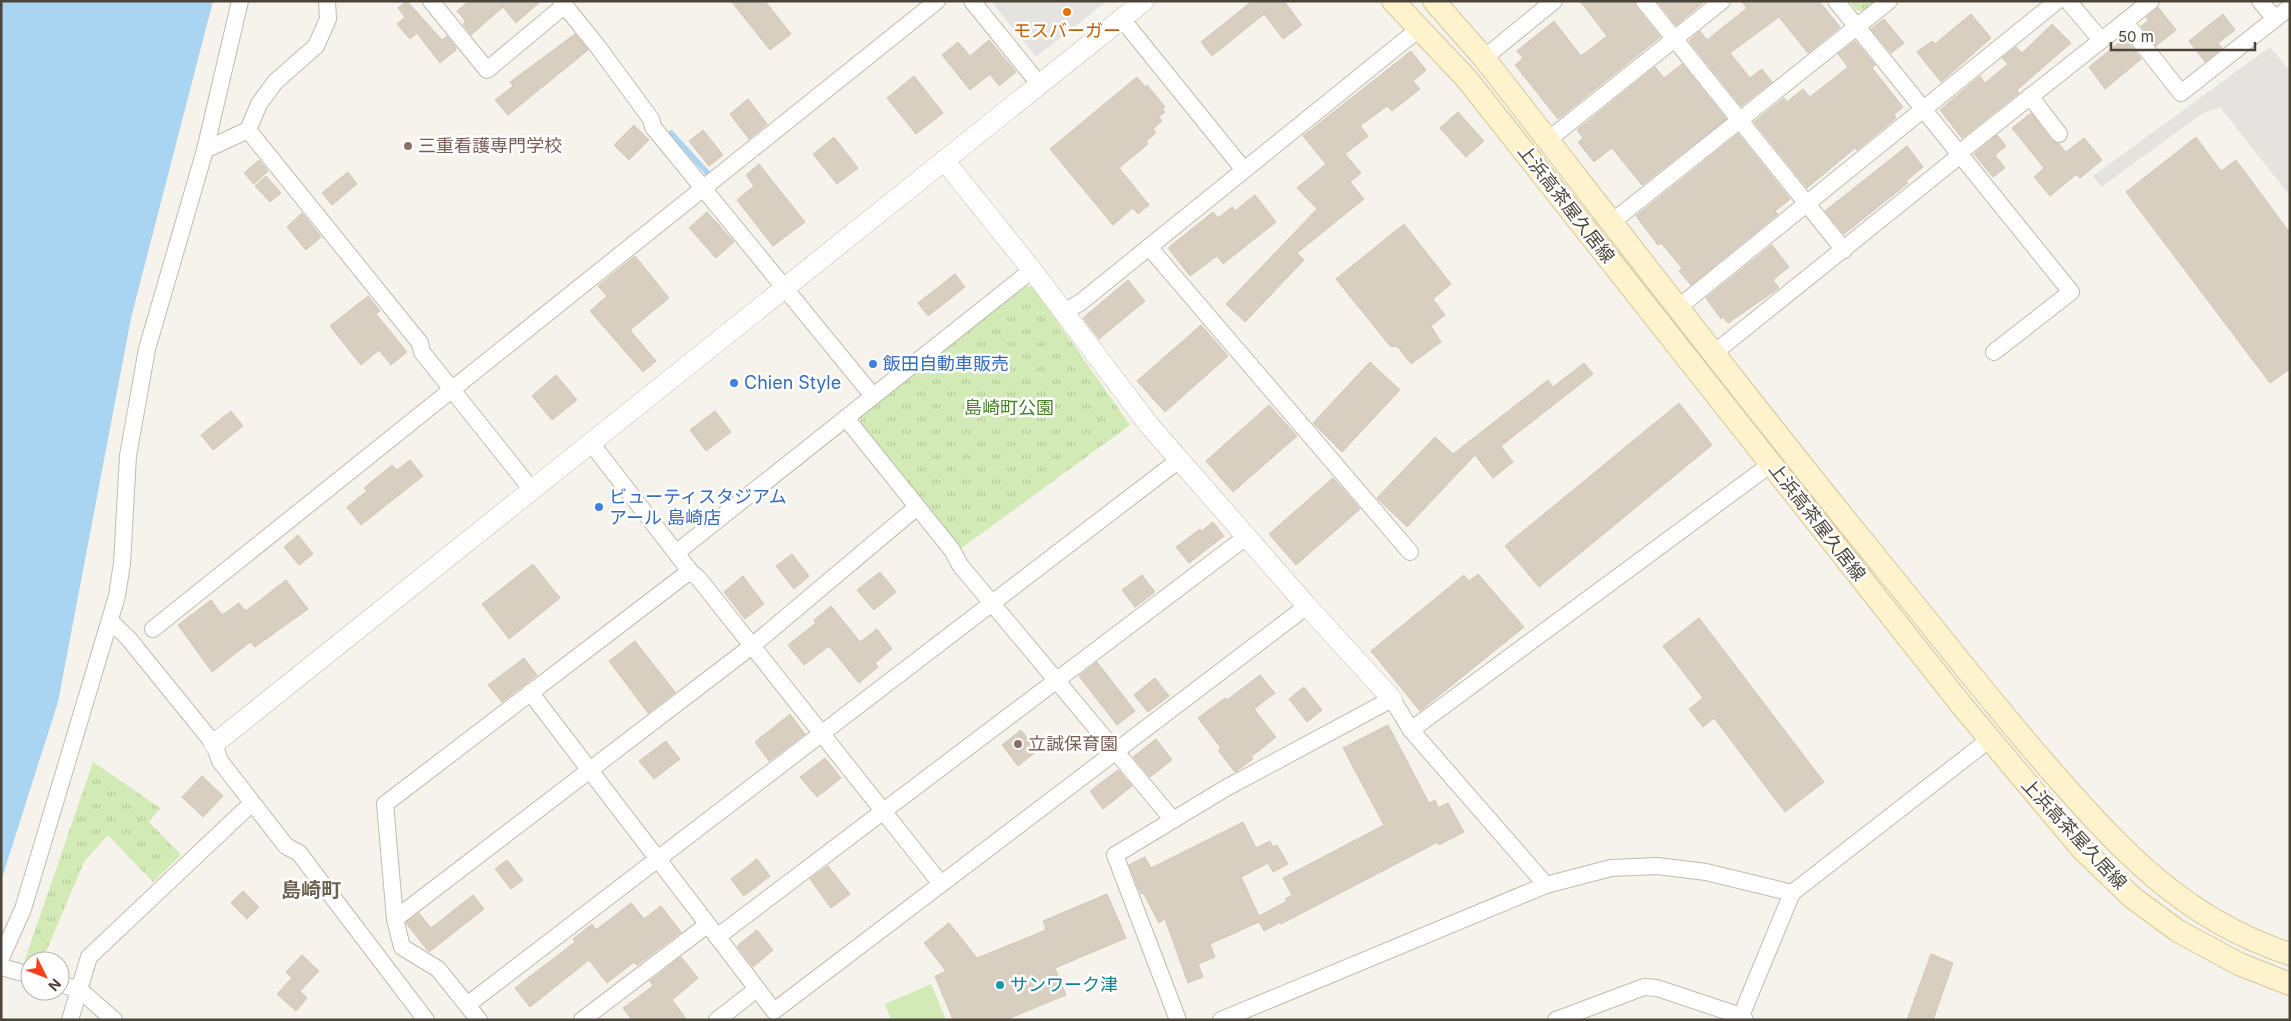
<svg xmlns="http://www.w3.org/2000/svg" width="2291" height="1021" font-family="Inter,'Noto Sans JP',sans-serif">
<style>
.grass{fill:url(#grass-tufts)}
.pitch{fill:#d2eab5}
.parking{fill:#e5e3e0}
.water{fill:#a9d4f2}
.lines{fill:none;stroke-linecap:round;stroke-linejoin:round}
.stream{stroke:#a9d4f2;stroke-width:5.5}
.building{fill:#d8cfc1;stroke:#d3c7b4}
.minor-casing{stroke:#c2bbae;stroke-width:18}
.tertiary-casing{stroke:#c2bbae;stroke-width:21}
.secondary-casing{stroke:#d6c79b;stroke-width:24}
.minor{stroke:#fff;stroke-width:16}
.tertiary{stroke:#fff;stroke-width:20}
.secondary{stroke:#fff3cd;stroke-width:22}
.food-dot{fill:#e8710a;stroke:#fff;stroke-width:2}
.education-dot{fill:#8d6e63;stroke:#fff;stroke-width:2}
.shop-dot{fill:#3f7fe0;stroke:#fff;stroke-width:2}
.culture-dot{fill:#0f9aa8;stroke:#fff;stroke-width:2}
.labels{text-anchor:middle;stroke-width:5;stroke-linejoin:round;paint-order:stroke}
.food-label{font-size:18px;fill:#c56008;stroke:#fff}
.education-label{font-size:18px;fill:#785e54;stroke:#fff;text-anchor:start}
.street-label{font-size:18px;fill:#4b4439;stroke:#fff}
.shop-label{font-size:18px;fill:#366cbe;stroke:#fff;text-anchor:start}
.park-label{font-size:18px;fill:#4a7f2a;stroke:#fff}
.culture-label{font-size:18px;fill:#0d838f;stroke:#fff;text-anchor:start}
.quarter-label{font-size:20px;font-weight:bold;fill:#6e6250;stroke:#fff}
</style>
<defs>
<pattern id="grass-tufts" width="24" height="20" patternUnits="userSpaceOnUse" patternTransform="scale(1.25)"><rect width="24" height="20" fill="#d2eab5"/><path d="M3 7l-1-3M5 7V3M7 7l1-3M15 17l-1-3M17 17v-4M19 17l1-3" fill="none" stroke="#b6ca9c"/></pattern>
</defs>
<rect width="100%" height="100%" fill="#f6f3ec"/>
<!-- grass -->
<g class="grass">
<polygon points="1849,1 1880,1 1866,12 1856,10"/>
<polygon points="1026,286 1033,287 1130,425 959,550 860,423 861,417"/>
<polygon points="93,762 160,808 149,822 181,855 153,882 108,835 84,862 42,961 30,961 30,970 22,968"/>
</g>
<!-- pitch -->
<polygon class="pitch" points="931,984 946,1020 891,1020 885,1004"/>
<!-- parking -->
<g class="parking">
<polygon points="991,1 1107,1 1036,57"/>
<polygon points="2270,47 2290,71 2290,196 2220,107 2203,113 2101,187 2093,176"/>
</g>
<!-- water -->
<polygon class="water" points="1,1 213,1 131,318 58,702 1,881"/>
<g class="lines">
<!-- stream -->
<polyline class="stream" points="671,133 713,179"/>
</g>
<!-- building -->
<g class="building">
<polygon points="407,1 442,40 447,36 456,48 456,50 440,63 417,33 410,39 397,24 405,17 398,8"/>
<polygon points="469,1 541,1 516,23 503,7 471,35 463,24 466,22 457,11"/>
<polygon points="731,1 765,1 791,34 770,50"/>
<polygon points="1252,1 1284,1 1302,25 1283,39 1264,14 1212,56 1201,42"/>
<polygon points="1580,1 1634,1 1636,7 1660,37 1558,119 1515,65 1523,58 1517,51 1554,21 1581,56 1607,36"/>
<polygon points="1657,1 1705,1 1676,25"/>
<polygon points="1741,1 1819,1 1840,27 1808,53 1779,17 1730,53 1750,78 1762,69 1772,82 1741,106 1689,41 1700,31 1707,40 1747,8"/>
<polygon points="2158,7 2176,30 2156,46 2141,26 2149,20 2146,18"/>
<polygon points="1971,14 1991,38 1941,82 1917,52 1932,41 1935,44"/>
<polygon points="2223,14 2235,30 2218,43 2222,48 2205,62 2189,41"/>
<polygon points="1884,19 1904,43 1891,53 1871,29"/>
<polygon points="2052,24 2071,43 2017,90 2019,93 1962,138 1940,110 1980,76 1985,83 2008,64 2002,58 2016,47 2022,53"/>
<polygon points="575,34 588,50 508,115 495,100 513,86 510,82"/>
<polygon points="2125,38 2141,59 2105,89 2089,67"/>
<polygon points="989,40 1016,72 999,86 990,74 970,90 942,55 958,42 970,56"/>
<polygon points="1855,41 1875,65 1872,68 1903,107 1894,115 1896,118 1857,150 1855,148 1807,188 1754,122 1784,98 1787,102 1803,89 1810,97 1848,67 1838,54"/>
<polygon points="1411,51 1426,70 1413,81 1420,89 1392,111 1387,106 1360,126 1368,136 1345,154 1361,173 1350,182 1364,199 1297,253 1304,260 1245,322 1226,304 1317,209 1297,188 1326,164 1303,136"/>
<polygon points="1682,64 1726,119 1642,185 1612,148 1594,162 1578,142 1583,138 1577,130 1655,67 1664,78"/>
<polygon points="914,76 943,113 916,134 887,98"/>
<polygon points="1137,77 1145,87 1147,85 1165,107 1162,109 1165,112 1159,117 1162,121 1153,129 1156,133 1146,141 1148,144 1119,168 1149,205 1138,214 1133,208 1113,225 1050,149"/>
<polygon points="748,99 767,124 749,139 730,114"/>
<polygon points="1458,112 1484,141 1466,157 1440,128"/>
<polygon points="2031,113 2051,140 2059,144 2066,152 2084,138 2102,160 2080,178 2077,174 2050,196 2034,177 2044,168 2012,128"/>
<polygon points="634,125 649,140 629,160 614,145"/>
<polygon points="703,130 723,155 709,166 689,141"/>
<polygon points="1738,134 1790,199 1775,211 1778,214 1691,285 1679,271 1682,268 1661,243 1658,245 1636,216"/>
<polygon points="1997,135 2006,146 1995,155 2005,168 1993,177 1974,154"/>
<polygon points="834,137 858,168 837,184 813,154"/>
<polygon points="2196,137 2221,171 2236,160 2290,233 2290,369 2270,383 2126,192"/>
<polygon points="1907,146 1923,167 1906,181 1908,183 1844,234 1825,211"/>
<polygon points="259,160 268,171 254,184 244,173"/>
<polygon points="759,164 805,222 773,246 737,200 754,186 746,175"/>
<polygon points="348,172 357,184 332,205 322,193"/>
<polygon points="266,176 281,193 270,202 255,186"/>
<polygon points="1255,195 1276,222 1223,264 1217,256 1190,276 1168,248 1213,212 1218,218 1232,207 1235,211"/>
<polygon points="707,212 734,242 716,258 689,228"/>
<polygon points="302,213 321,237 306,250 287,227"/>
<polygon points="1404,224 1451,284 1433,299 1445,315 1431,326 1441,342 1411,364 1398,347 1390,346 1336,279"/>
<polygon points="1772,245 1789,267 1773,280 1779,288 1728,323 1723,317 1721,319 1706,298"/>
<polygon points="635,256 669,298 630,330 656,361 643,372 590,311 607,296 598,286"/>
<polygon points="955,274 965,287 928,316 918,303"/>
<polygon points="1128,280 1145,301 1099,339 1083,318"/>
<polygon points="368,296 380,311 376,314 407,352 391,365 379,350 361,365 330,326"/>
<polygon points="1201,325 1228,356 1165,412 1137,381"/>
<polygon points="1370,362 1400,390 1342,452 1313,423"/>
<polygon points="1584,363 1593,374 1501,446 1513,462 1493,478 1475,455 1407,527 1377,498 1435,437 1453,454 1548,380 1553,387"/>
<polygon points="556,375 577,400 552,420 532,396"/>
<polygon points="1679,403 1712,445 1539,587 1505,546"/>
<polygon points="1269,405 1297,436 1233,492 1206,461"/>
<polygon points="231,411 243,426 213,450 201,435"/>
<polygon points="715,411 731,432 706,451 690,430"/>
<polygon points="410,460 423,476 361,525 347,507 367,491 364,488 392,465 397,470"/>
<polygon points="1333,478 1360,509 1296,565 1269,534"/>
<polygon points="1213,522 1224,536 1189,563 1176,547 1200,529 1202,531"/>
<polygon points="298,535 313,554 299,565 284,547"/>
<polygon points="792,554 809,576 794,589 776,566"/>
<polygon points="533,564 560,598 509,639 482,604"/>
<polygon points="880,572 896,592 874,610 857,590"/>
<polygon points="1478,574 1524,627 1420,711 1371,651 1464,575 1469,581"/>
<polygon points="1142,575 1155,592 1135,607 1122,590"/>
<polygon points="743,576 764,604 745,619 724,592"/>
<polygon points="286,580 308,609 255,647 250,642 212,672 178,625 211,600 222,615 239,603 246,611"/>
<polygon points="831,606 860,642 877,629 892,649 875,663 878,667 859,683 829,646 804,665 788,645 816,623 814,620"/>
<polygon points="1699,618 1824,782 1785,812 1714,718 1703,727 1689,709 1703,698 1663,646"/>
<polygon points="635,641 675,692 648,713 609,661"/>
<polygon points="524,658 537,675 502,702 488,685"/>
<polygon points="1097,662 1135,711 1117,725 1079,676"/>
<polygon points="1260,675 1275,693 1254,709 1276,737 1251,757 1253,759 1235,772 1218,750 1221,748 1198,718 1225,698 1227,700"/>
<polygon points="1155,678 1169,696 1148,712 1134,695"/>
<polygon points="1304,687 1322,710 1307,722 1289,699"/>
<polygon points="790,714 805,734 769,761 755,742"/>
<polygon points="1388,725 1429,803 1435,800 1438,808 1448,803 1464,832 1439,845 1438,842 1281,924 1280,922 1264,931 1259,922 1210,944 1215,957 1198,964 1203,977 1188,983 1165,919 1159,923 1146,898 1143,893 1141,894 1129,865 1145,857 1151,868 1243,822 1256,848 1270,841 1273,847 1277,845 1288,864 1273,872 1268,863 1241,877 1259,916 1287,901 1285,899 1292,895 1283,878 1384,825 1343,748"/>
<polygon points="1021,730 1037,751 1018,766 1002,745"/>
<polygon points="1156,739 1172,760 1150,777 1133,757"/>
<polygon points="666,741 680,759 654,779 639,761"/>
<polygon points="825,758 841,778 817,797 800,777"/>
<polygon points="1118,770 1132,786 1103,809 1090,791"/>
<polygon points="202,776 223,796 203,817 182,797"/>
<polygon points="757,859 770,876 744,896 731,879"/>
<polygon points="507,860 523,880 511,889 495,869"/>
<polygon points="828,866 850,894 831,908 810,879"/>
<polygon points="243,891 259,907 247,919 231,903"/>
<polygon points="1107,894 1126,938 1055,968 1066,995 1005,1020 953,1020 935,976 946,971 924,943 949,923 977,958 1046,930 1043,921"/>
<polygon points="473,895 484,909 429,952 406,923 419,913 431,928"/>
<polygon points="631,903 644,919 661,906 681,932 637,965 634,962 607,983 589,960 530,1007 515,988 575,942 573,939 592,924 596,930"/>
<polygon points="757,930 773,950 753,967 737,946"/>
<polygon points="1931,954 1953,963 1933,1020 1907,1020"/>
<polygon points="302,955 319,971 300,991 307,998 296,1011 277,994 292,978 286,972"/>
<polygon points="681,957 698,978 672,1000 687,1020 632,1020 623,1008 653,986 650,981"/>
</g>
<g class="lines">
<!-- minor casing -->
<g class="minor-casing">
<g id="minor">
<polyline points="431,1 487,70 565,5"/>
<polyline points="561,1 598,47 651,119 653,127 873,396"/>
<polyline points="972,1 1040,85"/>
<polyline points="1644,1 1844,250"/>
<polyline points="1836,1 2071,292 1994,352"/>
<polyline points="2068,1 2101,40"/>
<polyline points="2260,1 2275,19"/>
<polyline points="1122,19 1244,170"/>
<polyline points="2125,22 2181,93 2290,7"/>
<polyline points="1484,58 1554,1"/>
<polyline points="2030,96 2059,134"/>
<polyline points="248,130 420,343 422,352 532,490"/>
<polyline points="248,130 259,104 275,82 316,46 328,19 327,1"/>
<polyline points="1548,140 1722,1"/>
<polyline points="205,150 248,130"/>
<polyline points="1612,222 1889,1"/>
<polyline points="1149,247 1410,552"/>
<polyline points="1679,307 2057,1"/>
<polyline points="1064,312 1081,302 1420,28"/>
<polyline points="1714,353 1953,161 1959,153 2151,1"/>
<polyline points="846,418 952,550 960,565 1173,820"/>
<polyline points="591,443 690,571 699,579 941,884"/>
<polyline points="676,553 1032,270"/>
<polyline points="110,621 128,638 214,744 220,761 286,846 299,853 426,1020"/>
<polyline points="153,629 937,1"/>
<polyline points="530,692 774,1011 1307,606"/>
<polyline points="1411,730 1771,464"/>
<polyline points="395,919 752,646 917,507"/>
<polyline points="717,937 1246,537"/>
<polyline points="1,958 23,909 117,596 122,563 128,456 147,349 205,150 240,1"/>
<polyline points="1,967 30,975"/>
<polyline points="60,984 80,990 114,1020"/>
<polyline points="467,1005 1179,460"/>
<polyline points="1741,1016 1792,893 1990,739"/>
<polyline points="70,1020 89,957 252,803"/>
<polyline points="479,1020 438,969 402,947 395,919 385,804 690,571"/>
<polyline points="582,1020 707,925"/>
<polyline points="717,1020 757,989"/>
<polyline points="1178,1020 1115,855 1226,788 1392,699 1411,730 1546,885"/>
<polyline points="1221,1020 1546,885 1611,868 1657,866 1706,872 1792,893"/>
<polyline points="1556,1020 1644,987 1657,988 1741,1016 1745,1020"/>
</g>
</g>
<!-- tertiary casing -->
<g class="tertiary-casing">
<g id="tertiary">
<polyline points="944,160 1032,270 1149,425 1307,606 1392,699"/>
<polyline points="214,744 1144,1"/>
</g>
</g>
<!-- secondary casing -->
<g class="secondary-casing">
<g id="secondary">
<polyline points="1393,1 1466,78 1963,707 2082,849 2133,898 2178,931 2239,964 2290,984"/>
<path d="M1434 1 1484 58C1618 230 1750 403 1888 572 1941 637 1992 703 2047 766 2119 848 2182 919 2290 954"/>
</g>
</g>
<!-- minor -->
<use href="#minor" class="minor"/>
<!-- tertiary -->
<use href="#tertiary" class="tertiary"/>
<!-- secondary -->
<use href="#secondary" class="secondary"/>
</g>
<!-- markers -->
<circle class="food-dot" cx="1067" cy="12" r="5"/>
<g class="education-dot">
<circle cx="408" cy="146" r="5"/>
<circle cx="1018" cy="744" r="5"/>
</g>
<g class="shop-dot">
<circle cx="873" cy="364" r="5"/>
<circle cx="734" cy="383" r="5"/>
<circle cx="599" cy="507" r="5"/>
</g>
<circle class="culture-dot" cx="1000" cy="985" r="5"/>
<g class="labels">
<!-- food labels -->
<g class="food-label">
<text x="1067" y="37">モスバーガー</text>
</g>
<!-- education labels -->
<g class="education-label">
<text x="418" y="152">三重看護専門学校</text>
<text x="1028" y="750">立誠保育園</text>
</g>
<!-- street labels -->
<g class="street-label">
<text transform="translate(1566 204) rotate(52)" y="6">上浜高茶屋久居線</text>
<text transform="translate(1817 522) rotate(52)" y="6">上浜高茶屋久居線</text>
<text transform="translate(2074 834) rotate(47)" y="6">上浜高茶屋久居線</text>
</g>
<!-- shop labels -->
<g class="shop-label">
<text x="883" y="370">飯田自動車販売</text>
<text x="744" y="389">Chien Style</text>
<text x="609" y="503">ビューティスタジアム<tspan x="609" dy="21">アール 島崎店</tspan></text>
</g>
<!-- park labels -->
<g class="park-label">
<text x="1009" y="414">島崎町公園</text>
</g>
<!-- culture labels -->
<g class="culture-label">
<text x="1010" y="991">サンワーク津</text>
</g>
<!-- quarter labels -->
<g class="quarter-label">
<text x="311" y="897">島崎町</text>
</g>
</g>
<!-- border -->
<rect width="2291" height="1021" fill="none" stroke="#4b4439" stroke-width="5"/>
<!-- north arrow -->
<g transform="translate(45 976) rotate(132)"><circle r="24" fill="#ffffff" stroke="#b7b4b0"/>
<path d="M0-4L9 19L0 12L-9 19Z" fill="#fc3f1d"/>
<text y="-8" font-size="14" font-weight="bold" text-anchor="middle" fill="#4b4439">N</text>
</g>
<!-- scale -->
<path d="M2111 42v8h144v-8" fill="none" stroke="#4b4439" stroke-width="2.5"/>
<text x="2118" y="42" font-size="15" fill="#4b4439" stroke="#ffffff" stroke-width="4" paint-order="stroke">50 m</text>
</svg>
